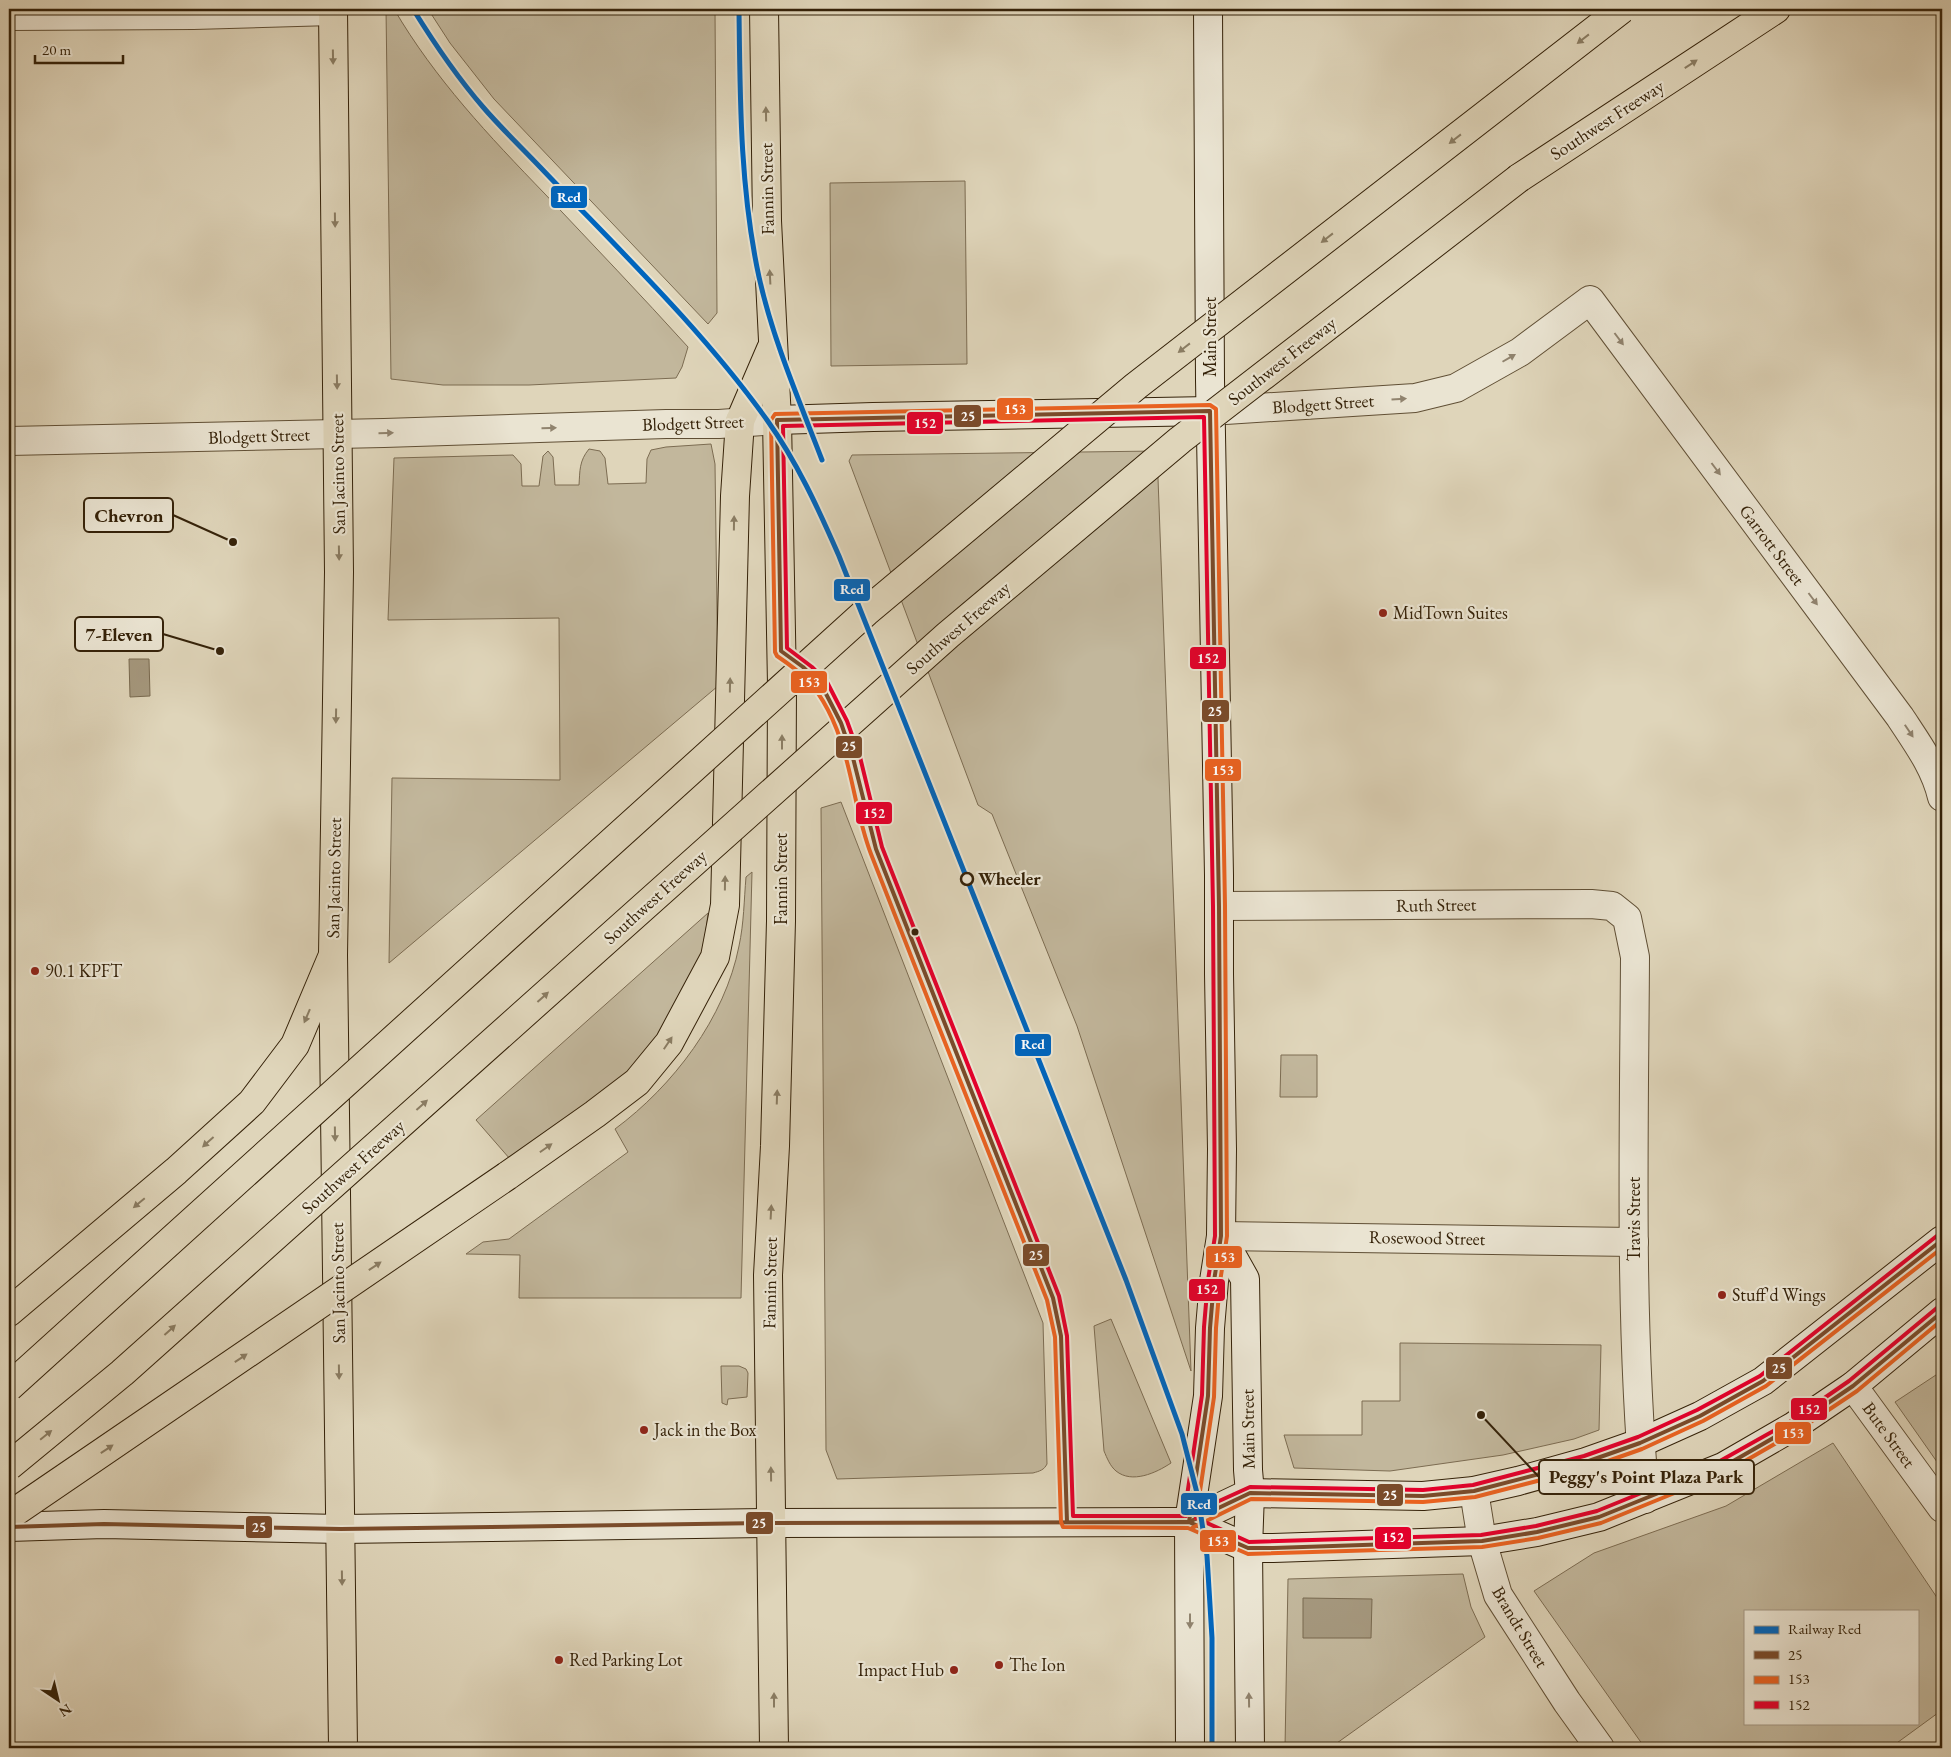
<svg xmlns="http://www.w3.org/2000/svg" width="1951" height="1757" font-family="'EB Garamond',serif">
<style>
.green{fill:#c2b79c;stroke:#7c6c52;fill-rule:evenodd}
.water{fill:#a5987e;stroke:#78694f}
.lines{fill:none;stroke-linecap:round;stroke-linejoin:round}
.minor-casing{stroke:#604f35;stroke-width:30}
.tertiary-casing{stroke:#604f35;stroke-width:30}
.secondary-casing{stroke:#352209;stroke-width:30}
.primary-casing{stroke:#352209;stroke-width:30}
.motorway-casing{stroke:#352209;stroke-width:30}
.minor{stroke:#eae4d2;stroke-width:28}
.tertiary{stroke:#eae4d2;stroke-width:28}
.secondary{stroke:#eae4d2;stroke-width:28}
.primary{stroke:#dfd5ba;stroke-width:28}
.motorway{stroke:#dfd5ba;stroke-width:28}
.motorway-bridge-casing{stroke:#352209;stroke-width:30;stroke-linecap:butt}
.motorway-bridge{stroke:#dfd5ba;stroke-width:28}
.bus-1-casing{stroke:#eae4d2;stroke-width:8}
.bus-2-casing{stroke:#eae4d2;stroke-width:8}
.bus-3-casing{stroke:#eae4d2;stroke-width:8}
.bus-1{stroke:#7a4b2a;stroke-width:4}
.bus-2{stroke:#e96221;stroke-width:4}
.bus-3{stroke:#e4002b;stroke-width:4}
.rail-1-casing{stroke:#eae4d2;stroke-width:9}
.rail-1{stroke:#0065bd;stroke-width:5}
.oneway{fill:#8a7c62}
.oneway2{fill:#90836e}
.poi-dot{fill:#8f2418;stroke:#eae4d2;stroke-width:2}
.stop-dot{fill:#eae4d2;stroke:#352209;stroke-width:2.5}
.bus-dot{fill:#352209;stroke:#eae4d2;stroke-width:2}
.labels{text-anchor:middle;stroke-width:4.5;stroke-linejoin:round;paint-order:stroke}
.street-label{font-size:18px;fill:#352209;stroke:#eae4d2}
.poi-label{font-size:18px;fill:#352209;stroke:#eae4d2;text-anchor:start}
.stop-label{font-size:18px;font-weight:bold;fill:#352209;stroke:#eae4d2;text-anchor:start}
.leader{fill:none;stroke:#352209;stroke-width:2}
.callout-dot{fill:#352209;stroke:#eae4d2;stroke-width:2}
.callout{fill:#eae4d2;stroke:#352209;stroke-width:2}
.callout-label{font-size:19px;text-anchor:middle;font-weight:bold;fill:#352209}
.line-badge{stroke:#eae4d2;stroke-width:2}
.badge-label{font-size:14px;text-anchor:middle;font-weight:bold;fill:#fff}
</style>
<rect width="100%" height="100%" fill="#dfd5ba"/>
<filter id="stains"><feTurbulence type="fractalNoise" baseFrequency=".004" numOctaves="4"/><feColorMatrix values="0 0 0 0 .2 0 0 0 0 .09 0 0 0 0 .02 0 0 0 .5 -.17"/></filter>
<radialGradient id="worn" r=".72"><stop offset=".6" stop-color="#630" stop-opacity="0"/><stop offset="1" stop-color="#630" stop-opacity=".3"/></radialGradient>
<!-- green -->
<g class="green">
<path d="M386 9H394C435 79 489 136 545 194 593 245 641 295 688 347L682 367 676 378 529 385H443L391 379Z"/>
<polygon points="428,9 715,9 717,313 708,324 494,99 450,43"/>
<polygon points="965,181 967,364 831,366 830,183"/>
<path d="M711 444 715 464 718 686 389 963 392 778 560 780 559 618 388 620 394 458 513 455 521 464 522 486H539L543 456 548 451 553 457 555 485H579C580 471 579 461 589 449L600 451 605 458 608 484 646 483 647 459 651 450 666 447Z"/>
<polygon points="1157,451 1191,1371 1077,1026 992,814 978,805 849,461 852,455"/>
<path d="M841 802 1043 1323 1047 1464C1044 1470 1040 1471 1033 1473L837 1479 826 1450 821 808Z"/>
<path d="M752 872 741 1298H519L520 1255 466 1254 483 1242 509 1239 628 1152 615 1129C673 1086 725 1018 739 946 744 923 744 900 746 877Z"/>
<polygon points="708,913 704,947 693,978 679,1006 639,1063 601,1095 510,1159 476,1120"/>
<polygon points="1281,1055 1317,1055 1317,1097 1280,1097"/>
<path d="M1111 1319 1171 1463C1156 1473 1132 1484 1116 1471 1110 1466 1107 1458 1104 1451L1094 1326Z"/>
<polygon points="1400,1343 1601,1345 1599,1430 1574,1439 1503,1455 1390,1471 1294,1468 1284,1435 1362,1435 1362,1401 1400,1401"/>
<polygon points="721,1366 739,1366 746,1369 748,1373 747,1397 728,1399 727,1405 722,1403"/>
<polygon points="1942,1371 1942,1469 1895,1402"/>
<path d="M1833 1443 1942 1605V1710L1890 1748H1645L1534 1591 1594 1553 1726 1506ZM1745 1611H1917V1723H1745Z"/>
<polygon points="1463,1574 1471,1607 1485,1637 1330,1748 1285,1748 1288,1579"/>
</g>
<!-- water -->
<g class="water">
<polygon points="129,659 149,659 150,696 130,697"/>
<polygon points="1303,1598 1372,1599 1371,1638 1303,1638"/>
</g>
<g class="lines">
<!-- minor casing -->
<g class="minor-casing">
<g id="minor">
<polyline points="9,16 193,15 332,11"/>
<path d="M1210 411 1415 398 1456 388 1520 352 1590 300 1900 717C1917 743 1935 767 1942 797"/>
<path d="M1219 906 1591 904 1612 906 1627 918 1635 957C1634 1138 1629 1319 1645 1499"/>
<polyline points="1221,1236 1634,1242"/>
<polyline points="1853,1386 1942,1508"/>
<polyline points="1474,1491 1482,1541 1498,1595 1567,1702 1600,1748"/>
</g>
</g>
<!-- tertiary casing -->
<g class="tertiary-casing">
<polyline id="tertiary" points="9,441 384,433 666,424 719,424 777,420"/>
</g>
<!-- secondary casing -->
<g class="secondary-casing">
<g id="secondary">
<polyline points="777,420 873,417 1210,411"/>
<polyline points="1221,1236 1245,1279 1248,1470 1250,1493 1248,1548 1250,1748"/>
<polyline points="1189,1522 1250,1493 1423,1496 1474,1491 1518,1481 1586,1462 1640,1443 1700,1416 1763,1381 1942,1240"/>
<polyline points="9,1527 104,1524 341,1529 772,1523 1169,1522 1189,1522 1248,1548 1273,1548 1482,1541 1537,1532 1599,1517 1723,1467 1794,1426 1853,1386 1942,1312"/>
<polyline points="1190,1748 1189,1522 1208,1396 1210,1328 1214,1281 1221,1236 1222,1149 1219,974 1219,875 1210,380 1208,9"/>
</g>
</g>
<!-- primary casing -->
<g class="primary-casing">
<g id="primary">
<polyline points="333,9 339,572 333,955 343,1748"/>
<polyline points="764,9 767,221 777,420 782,685 781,921 775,1146 768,1275 774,1748"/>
<polyline points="740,421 771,349"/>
</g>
</g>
<!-- motorway casing -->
<g class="motorway-casing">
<g id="motorway">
<polyline points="1519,178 1776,9"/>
<polyline points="507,1176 595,1114 637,1082 669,1043 715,957 725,905 735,496 740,421"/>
<polyline points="9,1312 176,1171 252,1102 295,1045 333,955"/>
</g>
</g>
<!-- minor -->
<use href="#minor" class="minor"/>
<!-- tertiary -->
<use href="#tertiary" class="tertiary"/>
<!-- secondary -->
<use href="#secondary" class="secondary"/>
<!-- primary -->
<use href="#primary" class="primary"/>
<!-- motorway -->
<use href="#motorway" class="motorway"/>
<!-- motorway-bridge casing -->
<g class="motorway-bridge-casing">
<g id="motorway-bridge">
<polyline points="9,1387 866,612 1136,386 1622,9"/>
<polyline points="9,1466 122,1373 948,635 1180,440 1519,178"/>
<polyline points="9,1516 507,1176"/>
</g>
</g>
<!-- motorway-bridge -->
<use href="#motorway-bridge" class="motorway-bridge"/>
<!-- bus-1 casing -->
<g class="bus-1-casing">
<g id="bus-1">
<polyline points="1067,1522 1061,1336 1053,1298 876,849 853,758 841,723 822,686 803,667 781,651 777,420 1210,411 1219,906 1221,1236 1214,1281 1210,1328 1208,1396 1189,1522"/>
<polyline points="1189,1522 1250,1493 1423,1496 1474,1491 1586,1462 1640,1443 1700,1416 1763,1381 1942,1240"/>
<polyline points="9,1527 104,1524 341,1529 772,1523 1189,1522 1248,1548 1273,1548 1482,1541 1537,1532 1599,1517 1723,1467 1794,1426 1853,1386 1942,1312"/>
</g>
</g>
<!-- bus-2 casing -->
<g class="bus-2-casing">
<g id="bus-2">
<path d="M1196 1518 1214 1397 1216 1328 1220 1282 1227 1236 1225 906 1216 409 1210 405 775 414 771 420 775 652 777 656C802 673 814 683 828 710 852 756 853 807 871 854 929 1003 988 1151 1047 1300L1055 1337 1061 1522 1063 1527 1188 1528 1248 1554 1482 1547 1538 1538 1601 1523 1726 1472 1797 1431 1857 1391 1942 1320"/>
<polyline points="1192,1528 1251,1499 1423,1502 1475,1497 1588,1468 1642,1449 1703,1421 1766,1386 1942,1248"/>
</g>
</g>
<!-- bus-3 casing -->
<g class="bus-3-casing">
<g id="bus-3">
<polygon points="1204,417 1213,906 1215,1236 1208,1280 1204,1327 1202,1395 1184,1516 1073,1516 1067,1336 1059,1296 882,847 860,757 847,721 827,682 812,667 787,648 783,426"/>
<polyline points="1186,1516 1250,1487 1423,1490 1473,1485 1584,1456 1638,1437 1697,1410 1760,1376 1938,1235"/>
<polyline points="1196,1518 1249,1542 1481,1535 1536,1526 1597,1511 1720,1461 1791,1421 1849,1381 1938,1307"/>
</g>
</g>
<!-- bus-1 -->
<use href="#bus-1" class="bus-1"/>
<!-- bus-2 -->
<use href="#bus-2" class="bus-2"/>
<!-- bus-3 -->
<use href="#bus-3" class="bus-3"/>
<!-- rail-1 casing -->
<g class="rail-1-casing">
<g id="rail-1">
<path d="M413 9C434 43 457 77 483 107 501 128 521 147 540 167 618 249 701 328 767 420 797 462 818 508 839 556L1126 1280 1182 1434 1198 1497 1207 1556 1212 1638V1748"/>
<path d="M739 9C740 98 740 189 759 277 773 340 799 400 822 460"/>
</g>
</g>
<!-- rail-1 -->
<use href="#rail-1" class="rail-1"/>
</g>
<!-- one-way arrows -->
<defs><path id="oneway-solid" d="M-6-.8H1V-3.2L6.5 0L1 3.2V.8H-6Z" transform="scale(1.25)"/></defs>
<g class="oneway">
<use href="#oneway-solid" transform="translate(1583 39) rotate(142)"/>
<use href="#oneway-solid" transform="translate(333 57) rotate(89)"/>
<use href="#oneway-solid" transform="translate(1691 64) rotate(-33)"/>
<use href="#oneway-solid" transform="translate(766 114) rotate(-91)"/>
<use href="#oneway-solid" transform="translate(1455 139) rotate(142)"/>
<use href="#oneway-solid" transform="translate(335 220) rotate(89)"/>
<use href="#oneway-solid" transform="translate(1327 238) rotate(142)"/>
<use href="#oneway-solid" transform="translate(770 277) rotate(-93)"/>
<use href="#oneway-solid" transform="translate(1184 348) rotate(142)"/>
<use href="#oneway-solid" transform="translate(337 382) rotate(89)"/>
<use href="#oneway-solid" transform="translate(734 523) rotate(-89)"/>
<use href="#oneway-solid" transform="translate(339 553) rotate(89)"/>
<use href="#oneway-solid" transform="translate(730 685) rotate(-89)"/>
<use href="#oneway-solid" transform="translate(336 716) rotate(91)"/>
<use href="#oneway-solid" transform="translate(782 742) rotate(-90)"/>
<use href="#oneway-solid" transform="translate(725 883) rotate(-89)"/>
<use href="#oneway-solid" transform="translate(543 997) rotate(-42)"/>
<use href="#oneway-solid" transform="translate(307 1016) rotate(113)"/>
<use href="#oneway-solid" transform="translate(668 1043) rotate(-56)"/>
<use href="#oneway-solid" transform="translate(777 1097) rotate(-88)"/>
<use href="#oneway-solid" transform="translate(422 1105) rotate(-42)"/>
<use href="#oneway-solid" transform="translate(335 1134) rotate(89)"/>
<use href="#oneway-solid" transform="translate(208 1142) rotate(138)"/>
<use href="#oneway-solid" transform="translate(546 1148) rotate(-35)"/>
<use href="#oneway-solid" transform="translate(139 1203) rotate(140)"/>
<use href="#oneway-solid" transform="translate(771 1212) rotate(-87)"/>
<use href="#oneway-solid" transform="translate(375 1266) rotate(-34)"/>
<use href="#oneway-solid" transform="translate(170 1330) rotate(-42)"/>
<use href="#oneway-solid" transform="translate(241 1358) rotate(-34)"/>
<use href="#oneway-solid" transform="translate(339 1372) rotate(89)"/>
<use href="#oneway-solid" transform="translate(46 1435) rotate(-39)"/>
<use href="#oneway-solid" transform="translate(107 1449) rotate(-34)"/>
<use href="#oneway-solid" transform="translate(771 1474) rotate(-91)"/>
<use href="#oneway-solid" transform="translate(342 1578) rotate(89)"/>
<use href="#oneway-solid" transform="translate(774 1700) rotate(-90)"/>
</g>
<g class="oneway2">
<use href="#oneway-solid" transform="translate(1619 339) rotate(53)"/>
<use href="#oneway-solid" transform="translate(1509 358) rotate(-30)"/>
<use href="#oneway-solid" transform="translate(1399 399) rotate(-4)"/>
<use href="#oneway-solid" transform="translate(549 428) rotate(-2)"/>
<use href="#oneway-solid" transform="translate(386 433) rotate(-2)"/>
<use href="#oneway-solid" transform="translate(1716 469) rotate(53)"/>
<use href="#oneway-solid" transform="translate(1813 599) rotate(53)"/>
<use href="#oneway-solid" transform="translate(1909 731) rotate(56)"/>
<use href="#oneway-solid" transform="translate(1190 1621) rotate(90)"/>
<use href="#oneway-solid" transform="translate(1249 1700) rotate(-91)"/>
</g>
<!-- markers -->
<g class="poi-dot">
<circle cx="1383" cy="613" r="5"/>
<circle cx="35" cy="971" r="5"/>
<circle cx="1722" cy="1295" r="5"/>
<circle cx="644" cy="1430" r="5"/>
<circle cx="559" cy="1660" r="5"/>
<circle cx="999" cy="1665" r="5"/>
<circle cx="954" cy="1670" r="5"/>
</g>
<circle class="stop-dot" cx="967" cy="879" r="6"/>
<circle class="bus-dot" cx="915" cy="932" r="4.5"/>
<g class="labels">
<!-- street labels -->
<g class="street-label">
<text transform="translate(1607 120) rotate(-33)" y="6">Southwest Freeway</text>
<text transform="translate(767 189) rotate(-91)" y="6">Fannin Street</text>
<text transform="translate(1210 337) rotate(-90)" y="6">Main Street</text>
<text transform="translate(1282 361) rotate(-38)" y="6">Southwest Freeway</text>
<text transform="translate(1323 404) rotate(-4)" y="6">Blodgett Street</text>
<text transform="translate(693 423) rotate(-2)" y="6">Blodgett Street</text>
<text transform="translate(259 436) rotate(-2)" y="6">Blodgett Street</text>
<text transform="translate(338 474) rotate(-91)" y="6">San Jacinto Street</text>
<text transform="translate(1772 545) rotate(53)" y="6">Garrott Street</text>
<text transform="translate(958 628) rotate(-41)" y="6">Southwest Freeway</text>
<text transform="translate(334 878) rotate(-89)" y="6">San Jacinto Street</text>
<text transform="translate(781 879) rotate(-90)" y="6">Fannin Street</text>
<text transform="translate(655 897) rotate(-42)" y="6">Southwest Freeway</text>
<text transform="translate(1436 905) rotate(-1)" y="6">Ruth Street</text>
<text transform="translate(353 1167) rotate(-42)" y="6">Southwest Freeway</text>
<text transform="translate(1634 1219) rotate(-90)" y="6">Travis Street</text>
<text transform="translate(1427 1238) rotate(1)" y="6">Rosewood Street</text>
<text transform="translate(338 1283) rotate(-91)" y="6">San Jacinto Street</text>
<text transform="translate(770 1283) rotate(-89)" y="6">Fannin Street</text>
<text transform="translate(1248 1429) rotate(-91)" y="6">Main Street</text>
<text transform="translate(1889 1435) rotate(54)" y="6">Bute Street</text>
<text transform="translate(1520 1627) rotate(59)" y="6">Brandt Street</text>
</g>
<!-- poi labels -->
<g class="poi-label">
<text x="1393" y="619">MidTown Suites</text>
<text x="45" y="977">90.1 KPFT</text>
<text x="1732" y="1301">Stuff'd Wings</text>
<text x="654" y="1436">Jack in the Box</text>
<text x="569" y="1666">Red Parking Lot</text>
<text x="1009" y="1671">The Ion</text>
<text x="944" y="1676" text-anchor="end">Impact Hub</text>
</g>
<!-- stop labels -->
<g class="stop-label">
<text x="978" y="885">Wheeler</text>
</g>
</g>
<!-- callouts -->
<path class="leader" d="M233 542L173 515M220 651L163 634M1481 1415L1539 1477"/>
<g class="callout-dot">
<circle cx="233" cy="542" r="5"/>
<circle cx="220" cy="651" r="5"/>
<circle cx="1481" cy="1415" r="5"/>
</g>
<g class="callout">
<rect x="84" y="498" width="89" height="34" rx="5"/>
<rect x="75" y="617" width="88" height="34" rx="5"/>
<rect x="1539" y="1460" width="215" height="34" rx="5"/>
</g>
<g class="callout-label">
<text x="129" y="522">Chevron</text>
<text x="119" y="641">7-Eleven</text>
<text x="1646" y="1483">Peggy's Point Plaza Park</text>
</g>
<g class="line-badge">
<rect x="550" y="185" width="38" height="24" rx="5" fill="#0065bd"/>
<rect x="996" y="397" width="38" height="24" rx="5" fill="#e96221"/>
<rect x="953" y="404" width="29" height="24" rx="5" fill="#7a4b2a"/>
<rect x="906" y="411" width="38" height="24" rx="5" fill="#e4002b"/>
<rect x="833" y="578" width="38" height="24" rx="5" fill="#0065bd"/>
<rect x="1189" y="646" width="38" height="24" rx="5" fill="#e4002b"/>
<rect x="790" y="670" width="38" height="24" rx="5" fill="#e96221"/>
<rect x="1201" y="699" width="29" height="24" rx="5" fill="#7a4b2a"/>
<rect x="835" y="735" width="28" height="24" rx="5" fill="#7a4b2a"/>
<rect x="1204" y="758" width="38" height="24" rx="5" fill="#e96221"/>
<rect x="855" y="801" width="38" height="24" rx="5" fill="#e4002b"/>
<rect x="1014" y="1033" width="38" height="24" rx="5" fill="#0065bd"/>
<rect x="1022" y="1243" width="28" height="24" rx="5" fill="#7a4b2a"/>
<rect x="1205" y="1245" width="38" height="24" rx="5" fill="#e96221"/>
<rect x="1188" y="1278" width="38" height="24" rx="5" fill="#e4002b"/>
<rect x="1765" y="1356" width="28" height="24" rx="5" fill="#7a4b2a"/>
<rect x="1790" y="1397" width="38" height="24" rx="5" fill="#e4002b"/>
<rect x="1774" y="1421" width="38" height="24" rx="5" fill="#e96221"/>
<rect x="1376" y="1483" width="28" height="24" rx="5" fill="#7a4b2a"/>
<rect x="1180" y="1492" width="38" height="24" rx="5" fill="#0065bd"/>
<rect x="745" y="1511" width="29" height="24" rx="5" fill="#7a4b2a"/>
<rect x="245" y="1515" width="28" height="24" rx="5" fill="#7a4b2a"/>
<rect x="1374" y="1526" width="38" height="24" rx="5" fill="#e4002b"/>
<rect x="1199" y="1529" width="38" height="24" rx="5" fill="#e96221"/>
</g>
<g class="badge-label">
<text x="569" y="202">Red</text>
<text x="1015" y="414">153</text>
<text x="968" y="421">25</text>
<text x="925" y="428">152</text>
<text x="852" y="594">Red</text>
<text x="1208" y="663">152</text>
<text x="809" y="687">153</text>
<text x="1215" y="716">25</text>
<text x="849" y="751">25</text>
<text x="1223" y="775">153</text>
<text x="874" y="818">152</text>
<text x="1033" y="1049">Red</text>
<text x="1036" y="1260">25</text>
<text x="1224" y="1262">153</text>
<text x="1207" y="1294">152</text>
<text x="1779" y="1373">25</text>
<text x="1809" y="1414">152</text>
<text x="1793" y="1438">153</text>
<text x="1390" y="1500">25</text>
<text x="1199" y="1509">Red</text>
<text x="759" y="1528">25</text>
<text x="259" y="1532">25</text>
<text x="1393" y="1542">152</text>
<text x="1218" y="1546">153</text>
</g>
<!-- margin -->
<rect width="1951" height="1757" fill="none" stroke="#dfd5ba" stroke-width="30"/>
<rect x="10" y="10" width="1931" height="1737" fill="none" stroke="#352209" stroke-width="2.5"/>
<rect x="15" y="15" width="1921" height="1727" fill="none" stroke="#352209"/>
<!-- legend -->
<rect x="1744" y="1610" width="175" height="115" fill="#eae4d2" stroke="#a29682"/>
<rect x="1754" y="1626" width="25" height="8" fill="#0065bd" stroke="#a29682"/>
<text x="1788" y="1634" font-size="15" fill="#352209">Railway Red</text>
<rect x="1754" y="1651" width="25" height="8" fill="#7a4b2a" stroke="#a29682"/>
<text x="1788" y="1660" font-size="15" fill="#352209">25</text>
<rect x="1754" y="1676" width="25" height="8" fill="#e96221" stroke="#a29682"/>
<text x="1788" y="1684" font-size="15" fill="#352209">153</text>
<rect x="1754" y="1701" width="25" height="8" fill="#e4002b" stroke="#a29682"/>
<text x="1788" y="1710" font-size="15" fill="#352209">152</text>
<!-- north arrow -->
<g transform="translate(58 1700) rotate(145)" stroke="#eae4d2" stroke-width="4" paint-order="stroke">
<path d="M0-4L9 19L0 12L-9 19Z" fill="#352209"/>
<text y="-8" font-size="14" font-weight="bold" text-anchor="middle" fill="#352209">N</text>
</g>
<!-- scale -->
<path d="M35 55v8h88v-8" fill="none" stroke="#352209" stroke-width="2.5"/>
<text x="42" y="55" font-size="15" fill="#352209" stroke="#eae4d2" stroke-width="4" paint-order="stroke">20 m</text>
<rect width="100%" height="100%" filter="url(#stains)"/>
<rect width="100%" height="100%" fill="url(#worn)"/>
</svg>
